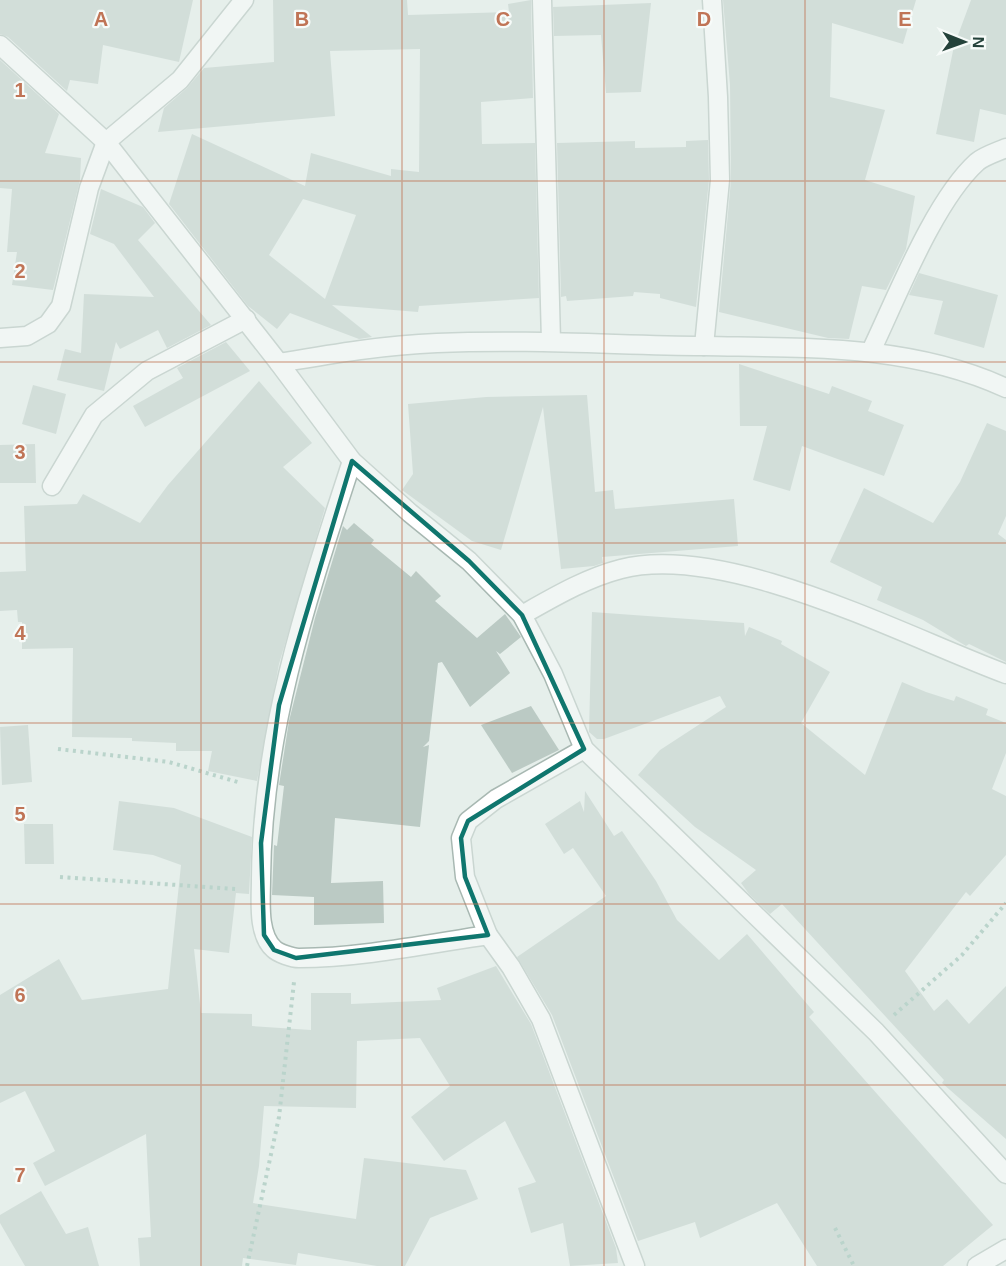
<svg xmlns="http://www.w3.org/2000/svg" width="1006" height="1266" font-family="Arial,sans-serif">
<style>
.building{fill:#bbcac4;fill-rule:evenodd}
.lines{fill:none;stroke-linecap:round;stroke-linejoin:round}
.minor-casing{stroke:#a8b8b2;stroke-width:21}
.path{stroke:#86b3a5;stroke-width:4;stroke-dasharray:3 4.5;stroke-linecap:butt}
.minor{stroke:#fff;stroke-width:18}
.marked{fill:none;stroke:#0f766e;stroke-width:4.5;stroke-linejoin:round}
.grid{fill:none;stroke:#c07456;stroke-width:1.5;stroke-opacity:0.55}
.grid-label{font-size:20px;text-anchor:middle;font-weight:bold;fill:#c07456;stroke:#f7fbf9;stroke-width:4.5;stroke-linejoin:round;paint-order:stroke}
</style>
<rect width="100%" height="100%" fill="#e6efeb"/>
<!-- building -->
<g class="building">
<polygon points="0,0 193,0 179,62 103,45 98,84 70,80 67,91 8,37 0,34"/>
<path d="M273 0H407L408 15 509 12 508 4 531 0 533 98 481 102 482 144 535 143 539 298 419 306 418 312 332 305 372 337 359 339 290 313 277 329 248 306 169 204 192 134 305 186 311 153 391 176V169L419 172 420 49 330 51 335 116 158 132 164 108 187 88 204 68 274 62ZM303 199 356 215 325 299 269 255Z"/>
<polygon points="723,0 916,0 903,44 832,23 830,97 885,110 865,180 915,196 906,249 886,290 862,286 849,339 828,338 719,312 731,180 730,85"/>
<polygon points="971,0 1006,0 1006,115 980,109 974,142 936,134 954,46"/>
<polygon points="651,3 641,92 606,93 601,35 554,36 553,7"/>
<polygon points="0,60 59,114 45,153 81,158 80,180 53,290 12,285 17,252 7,252 12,189 0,188"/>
<polygon points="708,140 709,180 696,307 660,298 660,294 634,292 633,296 567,301 566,296 561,297 557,143 635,141 635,148 686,147 686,141"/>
<polygon points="101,189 143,207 155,223 138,240 211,325 167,348 158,330 120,349 116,342 104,391 57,380 65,349 81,353 84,294 154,297 114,244 90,234"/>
<polygon points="919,273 998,295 984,348 934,334 943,301 909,295"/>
<polygon points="226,342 250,371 145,427 133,406 183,378 177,368"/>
<polygon points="739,364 829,394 832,386 872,401 868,411 904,425 884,476 802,446 790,491 753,480 767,426 740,426"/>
<polygon points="259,381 312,443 283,467 325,508 279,664 257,781 208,771 212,751 176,751 176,743 132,741 132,738 72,737 73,648 22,649 22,622 18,622 17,610 0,611 0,572 26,571 24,506 77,504 83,494 140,523 168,485"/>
<polygon points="33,385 66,394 56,434 22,424"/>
<polygon points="587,395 595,492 613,490 615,509 734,499 738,546 602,557 603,563 594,566 561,569 543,407 501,550 472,541 402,490 413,474 408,404 486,397"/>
<polygon points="987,423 1006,431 1006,516 998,534 1006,540 1006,662 969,644 966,646 923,620 877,600 882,587 830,562 864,488 933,523 960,482"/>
<polygon points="35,444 36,483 0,483 0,445"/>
<polygon points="354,523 374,540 371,544 411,577 416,571 441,596 435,601 477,638 505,614 521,637 500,654 496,651 510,673 470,707 442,662 438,663 429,741 423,747 429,745 420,827 335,818 331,883 383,881 384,923 314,925 314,897 272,895 274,845 277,846 284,786 279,785 289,721 315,618 343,526 347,530"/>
<polygon points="592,612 744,623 745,636 749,627 782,641 781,644 830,672 801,723 865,775 902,682 926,692 954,701 956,696 988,709 986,715 1006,723 1006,753 992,789 1006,796 1006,855 970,896 966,892 905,971 934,1011 947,999 969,1024 1006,986 1006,1139 942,1083 944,1080 782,904 770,914 749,894 741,883 756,870 695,827 638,775 660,750 726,707 720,696 604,739 597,739 589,732"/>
<polygon points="531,706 559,750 512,773 481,725"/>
<polygon points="28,725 32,782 2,785 0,727"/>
<polygon points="585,791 614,836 622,831 656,881 677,920 719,960 747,934 814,1012 809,1017 993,1225 943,1266 817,1266 777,1203 700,1238 695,1222 638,1241 552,1015 517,957 606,896 573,848 564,854 545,824 580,801 584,812"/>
<polygon points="119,801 174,808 252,837 249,894 236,893 229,953 194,949 201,1013 252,1014 252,1026 311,1030 311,993 351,993 351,1004 441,1000 437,988 496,966 531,1024 616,1248 618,1263 570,1266 563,1223 531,1233 518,1188 536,1182 505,1121 444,1161 411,1117 450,1086 420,1038 357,1041 356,1108 264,1106 259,1166 253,1203 356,1219 364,1158 466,1170 478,1199 430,1218 405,1266 377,1266 298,1253 296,1265 243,1258 242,1266 140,1266 138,1238 151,1237 146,1134 45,1186 33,1163 55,1151 25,1091 0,1103 0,995 59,959 82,1000 168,989 181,865 153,855 113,850"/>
<polygon points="24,824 53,824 54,864 25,864"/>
<polygon points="41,1191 66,1234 88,1227 99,1266 25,1266 0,1223 0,1215"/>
</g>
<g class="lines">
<!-- minor casing -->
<g class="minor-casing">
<g id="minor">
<polyline points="542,0 551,341"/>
<polyline points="0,45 106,142 279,363 352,461 410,513 469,561 522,615 553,674 584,749 876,1032 1006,1174"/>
<polyline points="0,338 27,336 48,324 61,306 89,188 106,142 180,80 244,0"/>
<polyline points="704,346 720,180 718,97 712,0"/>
<path d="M871 351C897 297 934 201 977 162 984 156 997 152 1006 148"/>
<path d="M279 363C332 354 384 345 437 343 526 339 615 345 704 346 806 348 910 344 1006 388"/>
<path d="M352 461C307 599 262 732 261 879 261 900 257 934 274 949 278 953 292 958 299 958 359 958 428 944 488 935"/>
<polyline points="52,486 94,415 147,371 246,319"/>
<path d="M522 615C554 597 586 578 621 569 727 542 906 637 1006 674"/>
<polyline points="584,749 496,799 468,821 461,838 465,877 488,935 511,967 541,1019 635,1266"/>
<polyline points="977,1266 1006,1249"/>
</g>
</g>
<!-- path -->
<g class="path">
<polyline points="58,749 169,762 241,783"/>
<polyline points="60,877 236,889"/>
<polyline points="894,1015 962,955 1006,903"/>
<polyline points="835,1228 854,1266"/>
<polyline points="247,1266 279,1117 294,982"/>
</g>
<!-- minor -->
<use href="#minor" class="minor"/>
</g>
<!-- marked area -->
<path d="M0 0H1006V1266H0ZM352 461 469 561 522 615 584 749 468 821 461 838 465 877 488 935 296 958 274 950 264 935 261 843 279 705Z" fill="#e6efeb" fill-opacity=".55" fill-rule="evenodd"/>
<path class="marked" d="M352 461 469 561 522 615 584 749 468 821 461 838 465 877 488 935 296 958 274 950 264 935 261 843 279 705Z"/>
<!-- grid -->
<path class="grid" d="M201 0V1266M402 0V1266M604 0V1266M805 0V1266M0 181H1006M0 362H1006M0 543H1006M0 723H1006M0 904H1006M0 1085H1006"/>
<g class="grid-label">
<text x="101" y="26">A</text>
<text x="302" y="26">B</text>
<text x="503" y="26">C</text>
<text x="704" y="26">D</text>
<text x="905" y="26">E</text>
<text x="20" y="97">1</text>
<text x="20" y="278">2</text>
<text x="20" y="459">3</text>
<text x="20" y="640">4</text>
<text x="20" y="821">5</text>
<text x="20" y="1002">6</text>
<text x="20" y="1182">7</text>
</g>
<!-- north arrow -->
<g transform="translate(964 42) rotate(91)" stroke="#f7fbf9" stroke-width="4.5" paint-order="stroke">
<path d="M0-4.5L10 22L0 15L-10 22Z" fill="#24423a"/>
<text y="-9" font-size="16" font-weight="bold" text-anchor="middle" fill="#24423a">N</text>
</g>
</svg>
